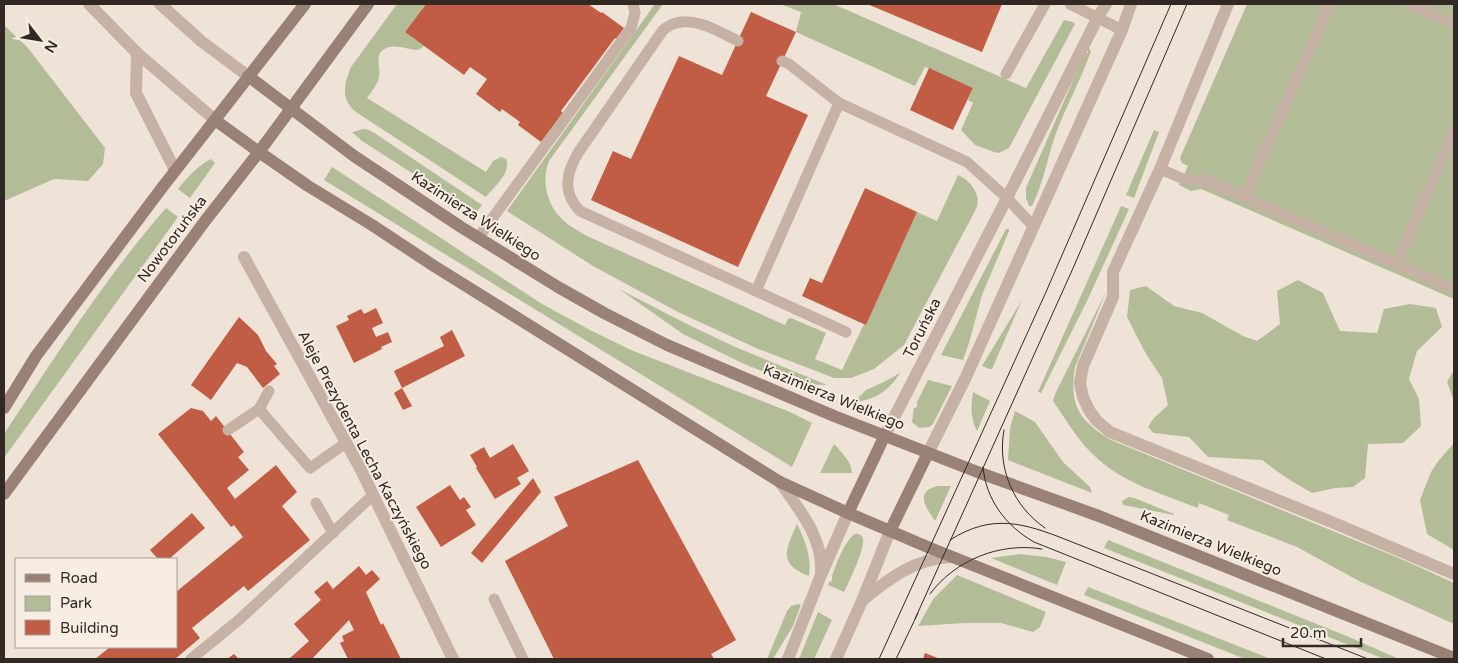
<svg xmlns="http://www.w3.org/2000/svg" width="1458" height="663" font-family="'Varela Round',sans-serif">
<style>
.green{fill:#b2bd98}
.building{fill:#c05d44}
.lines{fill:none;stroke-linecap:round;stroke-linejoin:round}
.service{stroke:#c6b2a4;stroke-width:11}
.minor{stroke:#c6b2a4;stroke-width:12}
.tertiary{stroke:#c6b2a4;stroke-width:12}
.secondary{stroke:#998176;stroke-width:12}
.tram{stroke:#322925;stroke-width:1}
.labels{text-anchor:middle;stroke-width:4;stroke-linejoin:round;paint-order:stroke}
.street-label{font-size:15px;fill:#322925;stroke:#f7ede3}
</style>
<rect width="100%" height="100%" fill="#efe3d7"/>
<!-- green -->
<g class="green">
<path d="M397 4H426L405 32 424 46 418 50C409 50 399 45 390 47 372 51 381 65 379 77 378 84 371 92 367 98L486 172 493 161 501 157 506 159C512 172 494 187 486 197L356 112C340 99 344 84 351 67Z"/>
<path d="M655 4H663L549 161C541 181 547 206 563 220 570 227 579 231 587 236L785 325 788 319 791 318 826 333 815 359 842 370 864 324 866 325 917 212 937 221 958 175C971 181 982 195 976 209L904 345 874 369 851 378H834L756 348 678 312 593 266 507 211Z"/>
<polygon points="780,4 833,4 1026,88 1064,20 1073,22 1075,24 1009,148 999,153 994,152 975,145 961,130 973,103 968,100 973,88 925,67 915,86 796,32 801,12"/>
<polygon points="1247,4 1454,4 1454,299 1201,189 1191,191 1179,185 1188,166 1182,163 1180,158"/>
<polygon points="4,25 28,48 105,148 103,164 88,181 54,179 4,201"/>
<path d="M1089 48 1091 51C1081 80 1065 108 1055 136 1047 160 1043 184 1032 206H1029L1026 198V188L1085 53H1088V49Z"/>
<polygon points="364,129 369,130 376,134 482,205 476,213 473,212 362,141 352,132"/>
<polygon points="1154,130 1159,132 1134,198 1126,195"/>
<path d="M211 159 215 163 190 198 178 189C188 177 197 166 211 159Z"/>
<polygon points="332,167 542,304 592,331 631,350 790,412 812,423 792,467 324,180"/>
<polygon points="1121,206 1129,209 1087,301 1041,393 1038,392"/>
<path d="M166 208 178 217 4 458V434C55 357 105 278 166 208Z"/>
<polygon points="1006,229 1009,229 1009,231 982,295 969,343 963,360 941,355"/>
<polygon points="1298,280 1323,293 1340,331 1377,333 1384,309 1410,304 1436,308 1442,327 1417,351 1409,379 1419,399 1421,426 1403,443 1368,444 1365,478 1353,487 1335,488 1312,493 1285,477 1262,460 1208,457 1189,437 1154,433 1148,427 1153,419 1168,405 1162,378 1146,354 1127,317 1130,290 1146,286 1174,306 1202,313 1243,336 1257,341 1280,324 1277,291"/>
<polygon points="619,289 687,324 733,346 827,385 794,384 742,363 683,334"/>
<path d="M1107 290 1075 367C1069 406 1079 420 1111 440L1406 561 1454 583V624L1359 581 1297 547 1227 520 1229 515 1199 503 1198 508C1163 494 1125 484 1098 459 1079 443 1067 421 1053 401L1055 394Z"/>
<polygon points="1022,300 992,369 990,369 982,366"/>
<polygon points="1454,370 1454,401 1447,382"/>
<path d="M900 373C889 391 875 400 854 402L866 390 884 382Z"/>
<polygon points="928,380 952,386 933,424 929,427 919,428 912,422 914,408 917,407 917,402"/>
<path d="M973 392 990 401 977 431C970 418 971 406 973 392Z"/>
<polygon points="1015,411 1035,422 1063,462 1090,487 1092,493 1008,460 1010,428"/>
<polygon points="1454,443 1454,550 1427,534 1420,500 1431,472 1439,460"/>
<path d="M834 444C841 452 852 462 852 473H820Z"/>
<path d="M938 486H951L935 521C926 508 914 491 938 486Z"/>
<polygon points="1129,497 1134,498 1174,514 1174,515 1123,505 1122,501"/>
<path d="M797 524C805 540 812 557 809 576 777 564 786 549 797 524Z"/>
<path d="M854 534C858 533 862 534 863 539 865 549 849 582 844 592L828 585 829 582 832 581V576C837 563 843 544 854 534Z"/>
<polygon points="1108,540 1349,637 1399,659 1384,659 1104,548"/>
<polygon points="1019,554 1047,557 1066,562 1057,585 991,558"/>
<polygon points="957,575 1046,612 1040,627 1033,632 1001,623 965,623 918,626 934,598"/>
<polygon points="1088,587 1271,659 1245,659 1084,595"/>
<polygon points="798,604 801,605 793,626 773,659 767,659 787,611 791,606"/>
<polygon points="818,612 832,620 814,659 799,659"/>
</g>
<!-- building -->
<g class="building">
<polygon points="426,4 588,4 601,13 602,12 624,28 616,39 615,38 561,111 563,113 541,142 518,125 520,122 502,109 500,112 476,94 487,79 470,67 464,75 405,32"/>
<polygon points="867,4 1002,4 982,52"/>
<polygon points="751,12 796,32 766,96 808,115 738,267 591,200 613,151 631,159 679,56 722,75"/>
<polygon points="929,68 973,88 953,130 910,110"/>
<polygon points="865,188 917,212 866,325 802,296 810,278 822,283"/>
<polygon points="376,308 383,323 372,328 376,337 388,332 392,342 381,347 382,349 354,363 336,326 349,320 347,316 361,309 364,314"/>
<polygon points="239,317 258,335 266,351 277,364 274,366 280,374 263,388 247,367 237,363 211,400 191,385"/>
<polygon points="452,330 465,356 402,388 412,406 403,410 394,393 402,388 394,371 444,346 440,337"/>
<polygon points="191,408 203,411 211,421 216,416 244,452 238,457 249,470 227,488 235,499 276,465 297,492 282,506 310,540 248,591 244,586 192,628 200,638 175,659 95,659 110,647 176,647 176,592 243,537 234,525 231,527 158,434"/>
<polygon points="513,444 529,471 517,478 521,484 495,499 476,468 477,467 470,455 484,447 490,458"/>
<polygon points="638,460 736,640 711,654 714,659 554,659 505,561 568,526 554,497"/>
<polygon points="533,478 541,492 482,563 471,553"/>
<polygon points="450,485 460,500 464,497 471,507 466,510 476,525 441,547 416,507"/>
<polygon points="192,513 205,528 169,559 158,559 150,550"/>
<polygon points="359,566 366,575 372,570 380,579 366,592 381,625 383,623 401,659 348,659 340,643 344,641 342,636 354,630 349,620 312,659 289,659 309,641 294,624 321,600 314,592 327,581 333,589"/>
<polygon points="925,653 940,659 923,659"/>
<polygon points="234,654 239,659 227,659"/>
</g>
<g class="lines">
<!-- service -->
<g class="service">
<polyline points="1070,4 1122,30"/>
<polyline points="1409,4 1454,24"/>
<path d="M738 41C719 32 695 16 673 24 670 25 666 28 663 30L578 153C566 174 562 192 580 211L756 291"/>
<polyline points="782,61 789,64 839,103"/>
<polyline points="1006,74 1045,4"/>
<polyline points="1160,169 1186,180 1205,180 1212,183 1454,289"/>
<polyline points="1244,197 1330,4"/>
<polyline points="478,238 631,28 635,13 633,4"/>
<polyline points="1397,264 1454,130"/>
<polyline points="846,332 756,291 839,103 967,162 1007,198 1033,226"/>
<polyline points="259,409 310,468 346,443"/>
<polyline points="228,430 259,409 269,391"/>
<polyline points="316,503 333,533"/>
<polyline points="494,599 523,659"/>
<polyline points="191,659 240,619 373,495"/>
</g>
<!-- minor -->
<g class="minor">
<polyline points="1228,4 1160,169 1113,272 1113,297 1083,366 1080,383 1083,397 1089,410 1096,420 1110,432 1334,523 1454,574"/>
<polyline points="244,257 360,468 453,659"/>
</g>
<!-- tertiary -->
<g class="tertiary">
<polyline points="89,4 137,53 215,120"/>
<polyline points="160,4 201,41 248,76"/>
<polyline points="137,53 136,93 175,170"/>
<polyline points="885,435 1007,198 1098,17 1106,4"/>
<polyline points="928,453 965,379 1122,30 1131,4"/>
<path d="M780 482C798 508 823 537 821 571"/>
<path d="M864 599C891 577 915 559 951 557"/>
<polyline points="788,659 821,575 848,513"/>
<polyline points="836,659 862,601 890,531"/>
</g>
<!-- secondary -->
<g class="secondary">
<polyline points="248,76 354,156 461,227 558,287 604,313 667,345 834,416 980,473 1099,516 1454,658"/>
<polyline points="215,120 259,152 308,186 372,225 434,266 780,482 848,513 930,548 1208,659"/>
<polyline points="4,408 36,356 161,189 305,4"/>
<polyline points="4,494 205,221 259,152 368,4"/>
<polyline points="848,513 885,435"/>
<polyline points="890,531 928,453"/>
</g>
<!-- tram -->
<g class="tram">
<path d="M1004 430C997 468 1013 506 1045 528"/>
<path d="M983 467C986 500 1006 526 1034 542L1326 659"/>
<path d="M950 540C992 513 1024 523 1067 540L1368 659"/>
<path d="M930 594C955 560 1000 542 1042 549"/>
<polyline points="915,619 1074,266 1187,4"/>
<polyline points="879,659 1046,292 1171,4"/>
<polyline points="896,659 918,613"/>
</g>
</g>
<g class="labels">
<!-- street labels -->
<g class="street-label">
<text transform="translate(476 216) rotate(33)" y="5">Kazimierza Wielkiego</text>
<text transform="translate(172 239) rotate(-53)" y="5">Nowotoruńska</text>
<text transform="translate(922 328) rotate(-63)" y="5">Toruńska</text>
<text transform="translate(834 397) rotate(22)" y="5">Kazimierza Wielkiego</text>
<text transform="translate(365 450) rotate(62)" y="5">Aleje Prezydenta Lecha Kaczyńskiego</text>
<text transform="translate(1211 543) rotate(22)" y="5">Kazimierza Wielkiego</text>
</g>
</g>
<!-- border -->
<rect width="1458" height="663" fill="none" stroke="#322925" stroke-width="10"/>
<!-- legend -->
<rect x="15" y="558" width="162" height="90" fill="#f7ede3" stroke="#a89f97"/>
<rect x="25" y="574" width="25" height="8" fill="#998176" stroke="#a89f97"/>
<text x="60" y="583" font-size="15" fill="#322925">Road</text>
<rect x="25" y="596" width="25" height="15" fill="#b2bd98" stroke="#a89f97"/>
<text x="60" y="608" font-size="15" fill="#322925">Park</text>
<rect x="25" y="620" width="25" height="15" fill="#c05d44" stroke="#a89f97"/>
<text x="60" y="633" font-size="15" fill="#322925">Building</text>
<!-- north arrow -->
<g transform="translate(40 40) rotate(121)" stroke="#f7ede3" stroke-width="4" paint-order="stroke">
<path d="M0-4L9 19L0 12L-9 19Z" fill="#322925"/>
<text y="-8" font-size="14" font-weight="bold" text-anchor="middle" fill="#322925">N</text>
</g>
<!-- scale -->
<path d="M1283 638v8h78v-8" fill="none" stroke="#322925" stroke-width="2.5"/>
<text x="1290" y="638" font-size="15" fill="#322925" stroke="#f7ede3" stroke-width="4" paint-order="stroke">20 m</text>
</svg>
